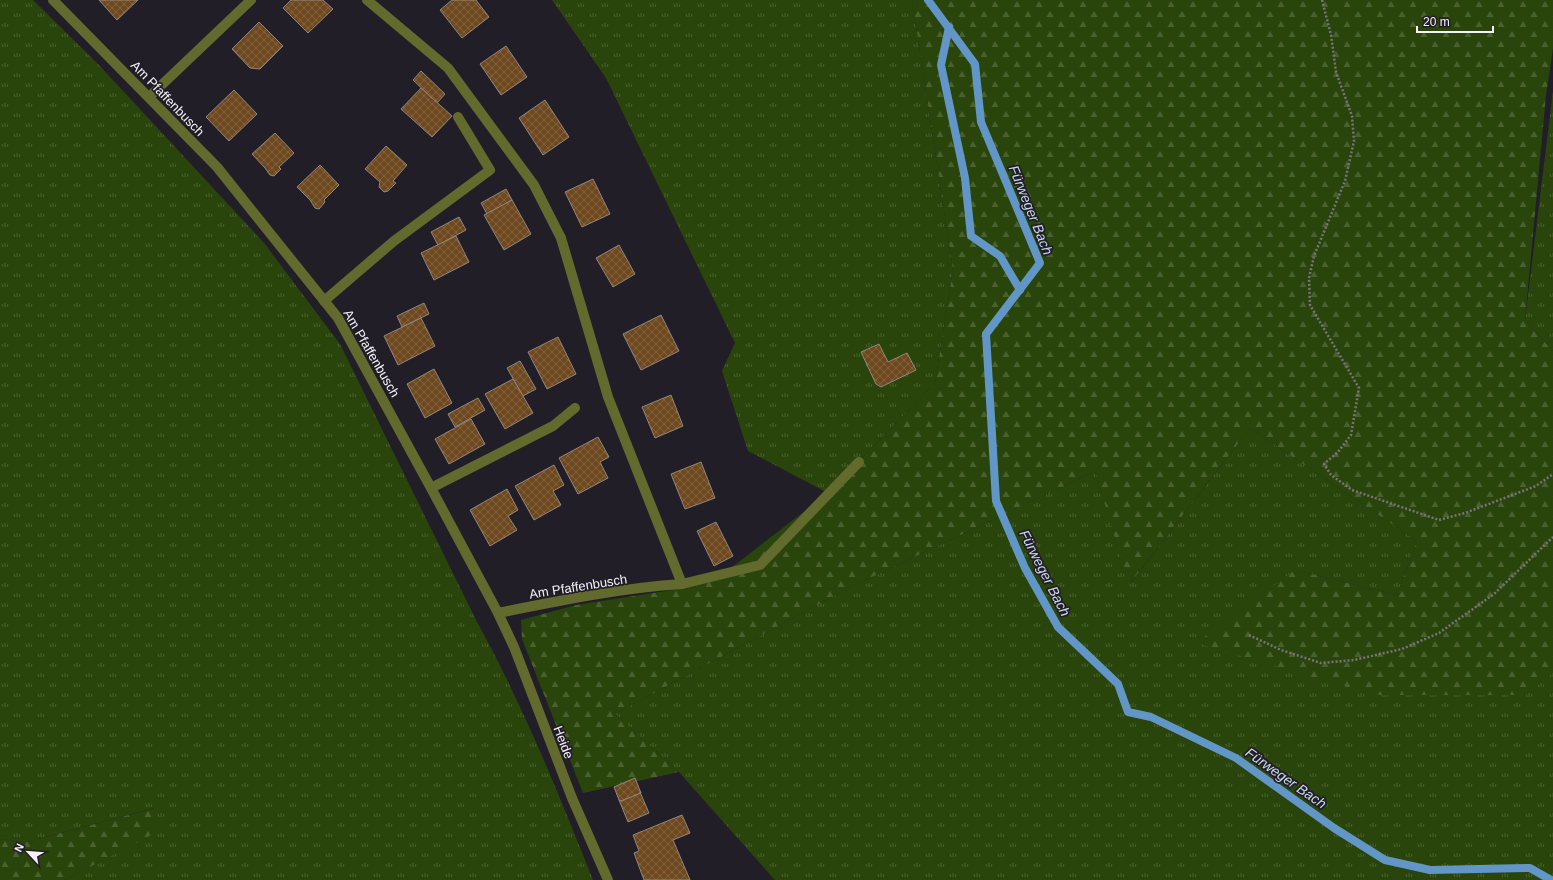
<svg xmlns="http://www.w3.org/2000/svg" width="1553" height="880" font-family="Arial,sans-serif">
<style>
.grass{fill:url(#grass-tufts)}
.forest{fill:url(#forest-firs)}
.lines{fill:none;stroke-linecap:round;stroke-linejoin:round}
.stream{stroke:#6296c7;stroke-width:8}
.building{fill:url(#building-cross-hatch);stroke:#91877f}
.path{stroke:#77747b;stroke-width:2.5;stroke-dasharray:2 2;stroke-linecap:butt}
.lane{stroke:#626a2d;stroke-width:10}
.street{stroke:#626a2d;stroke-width:10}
.labels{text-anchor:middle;stroke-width:3.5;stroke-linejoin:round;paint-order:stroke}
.street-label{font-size:13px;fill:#f4f1f7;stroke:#221e27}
.water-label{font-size:14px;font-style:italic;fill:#c8daec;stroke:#221e27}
</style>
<defs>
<pattern id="grass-tufts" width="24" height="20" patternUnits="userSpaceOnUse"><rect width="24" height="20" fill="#2a450b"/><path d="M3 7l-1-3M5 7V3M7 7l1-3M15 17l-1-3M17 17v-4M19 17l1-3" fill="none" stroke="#4a602f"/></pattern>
<pattern id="forest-firs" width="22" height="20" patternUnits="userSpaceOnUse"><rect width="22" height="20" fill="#2a450b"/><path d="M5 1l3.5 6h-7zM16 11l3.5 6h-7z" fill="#4a602f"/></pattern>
<pattern id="building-cross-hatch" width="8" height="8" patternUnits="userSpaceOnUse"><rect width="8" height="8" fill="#6e481e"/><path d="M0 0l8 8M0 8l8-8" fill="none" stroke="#83633f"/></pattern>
</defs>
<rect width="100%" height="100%" fill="#221e27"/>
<!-- grass -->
<g class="grass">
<path d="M0 0H33L98 64 264 243 340 344 476 620C522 703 558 792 593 880H65L150 835 154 808 27 842 0 839Z"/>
<polygon points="552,0 912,0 953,270 935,383 828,493 748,451 722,371 735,343 606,78"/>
<polygon points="1553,91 1553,351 1525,320"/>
<polygon points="1250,428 1417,541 1397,595 1295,570 1553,672 1553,880 775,880 679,772 615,714 849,588 1095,471 1130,584"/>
</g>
<!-- forest -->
<g class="forest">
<polygon points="912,0 1553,0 1553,48 1546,95 1525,320 1553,351 1553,673 1526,695 1381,695 1371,694 1196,643 1295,570 1397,595 1417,541 1250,428 1129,585 1095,471 849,588 615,714 679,772 583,793 522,639 521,620 576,605 685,588 731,568 828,493 935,383 953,270"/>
<polygon points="155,808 151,835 65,880 0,880 0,839 27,842"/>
</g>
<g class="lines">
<!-- stream -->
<g class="stream">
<polyline points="928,0 975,64 981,122 1040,263 986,334 996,501 1025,568 1058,627 1118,684 1128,712 1151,717 1236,758 1334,828 1385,860 1430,870 1530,868 1551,880"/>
<polyline points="949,27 941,65 965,178 971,236 1000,256 1020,290"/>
</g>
</g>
<!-- building -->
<g class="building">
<polygon points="99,0 138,0 117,20"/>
<polygon points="291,0 323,0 333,9 308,33 283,8"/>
<polygon points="452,0 476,0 489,17 462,38 440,10"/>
<polygon points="259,22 283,46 260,69 250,68 232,49"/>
<polygon points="506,46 527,77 501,95 480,64"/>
<polygon points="421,71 445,94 437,103 413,80"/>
<polygon points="421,88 452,116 432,137 401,109"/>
<polygon points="234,90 257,114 229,141 206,117"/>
<polygon points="545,100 569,137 543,155 519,118"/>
<polygon points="275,133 294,153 279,167 281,169 274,176 270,175 265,168 252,154"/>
<polygon points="386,146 407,165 393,181 396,183 388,191 384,192 379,187 380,182 365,169"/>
<polygon points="320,165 339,185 324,200 325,202 319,209 315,208 310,200 297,187"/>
<polygon points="593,179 610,214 582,227 565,192"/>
<polygon points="506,189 512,200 487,214 481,203"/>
<polygon points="512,200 531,234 504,250 484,215"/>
<polygon points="459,217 466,230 438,245 431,232"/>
<polygon points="456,236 469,262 434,280 421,253"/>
<polygon points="619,245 635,274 613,287 596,258"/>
<polygon points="424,303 429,314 402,327 397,316"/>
<polygon points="661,315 679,351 641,370 623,334"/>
<polygon points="421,318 435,346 398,365 384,336"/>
<polygon points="558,337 576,374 547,389 528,352"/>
<polygon points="879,344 888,362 907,353 916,370 881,387 876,384 861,352"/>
<polygon points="520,361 536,389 523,396 507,368"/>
<polygon points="434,369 452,403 425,418 407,384"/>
<polygon points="513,379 533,413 505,429 485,394"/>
<polygon points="671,395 683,426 655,438 642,407"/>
<polygon points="478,398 485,410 455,427 448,414"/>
<polygon points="471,419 485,444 449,464 435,439"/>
<polygon points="598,437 609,457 600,462 608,478 578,494 559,458"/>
<polygon points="701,462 715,498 685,509 671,474"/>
<polygon points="554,465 564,485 553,491 561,505 534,520 515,486"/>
<polygon points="507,489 518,510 508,516 517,530 490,546 470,510"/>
<polygon points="716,522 733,556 714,566 697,531"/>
<polygon points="635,778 641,793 621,801 619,800 614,787"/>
<polygon points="640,792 649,813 628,822 619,800 621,801 641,793"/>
<polygon points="682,815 690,833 673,840 690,880 644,880 634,853 639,851 633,835"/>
</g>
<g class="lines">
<!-- path -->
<g class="path">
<polyline points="1322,0 1331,35 1336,72 1352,116 1354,141 1345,181 1314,256 1309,278 1310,305 1359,388 1351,435 1338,452 1324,464 1331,475 1352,490 1439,520 1465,513 1536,486 1553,474"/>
<polyline points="1249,635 1281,650 1321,663 1354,660 1402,649 1439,633 1494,594 1553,537"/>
</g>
<!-- lane -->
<g class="lane">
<polyline points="149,97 251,0"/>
<polyline points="561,238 608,397 682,584 760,565 859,462"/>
<polyline points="324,301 394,241 490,170 458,117"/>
<polyline points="431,488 553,426 575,408"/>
<path d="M498 613C558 601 620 588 682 584"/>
</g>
<!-- street -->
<g class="street">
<polyline points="53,0 217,167 338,318 431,488 498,613 514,647 572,798 608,880"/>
<polyline points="367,0 448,68 534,185 561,238"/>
</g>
</g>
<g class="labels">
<!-- street labels -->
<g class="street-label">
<text transform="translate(168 98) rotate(46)" y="5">Am Pfaffenbusch</text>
<text transform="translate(372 353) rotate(60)" y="5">Am Pfaffenbusch</text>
<text transform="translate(578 586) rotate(-9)" y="5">Am Pfaffenbusch</text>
<text transform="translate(564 742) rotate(69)" y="5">Heide</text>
</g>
<!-- water labels -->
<g class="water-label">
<text transform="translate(1031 210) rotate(68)" y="5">Fürweger Bach</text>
<text transform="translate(1045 573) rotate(63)" y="5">Fürweger Bach</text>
<text transform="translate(1286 778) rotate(35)" y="5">Fürweger Bach</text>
</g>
</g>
<!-- north arrow -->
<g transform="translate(28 852) rotate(296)" stroke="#221e27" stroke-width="3" paint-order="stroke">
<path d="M0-3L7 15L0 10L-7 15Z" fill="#f4f1f7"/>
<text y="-6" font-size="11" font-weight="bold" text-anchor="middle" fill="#f4f1f7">N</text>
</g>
<!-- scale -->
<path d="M1417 26v6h76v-6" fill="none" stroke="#f4f1f7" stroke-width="2"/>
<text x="1423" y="26" font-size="12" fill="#f4f1f7" stroke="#221e27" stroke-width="3" paint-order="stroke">20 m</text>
</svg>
